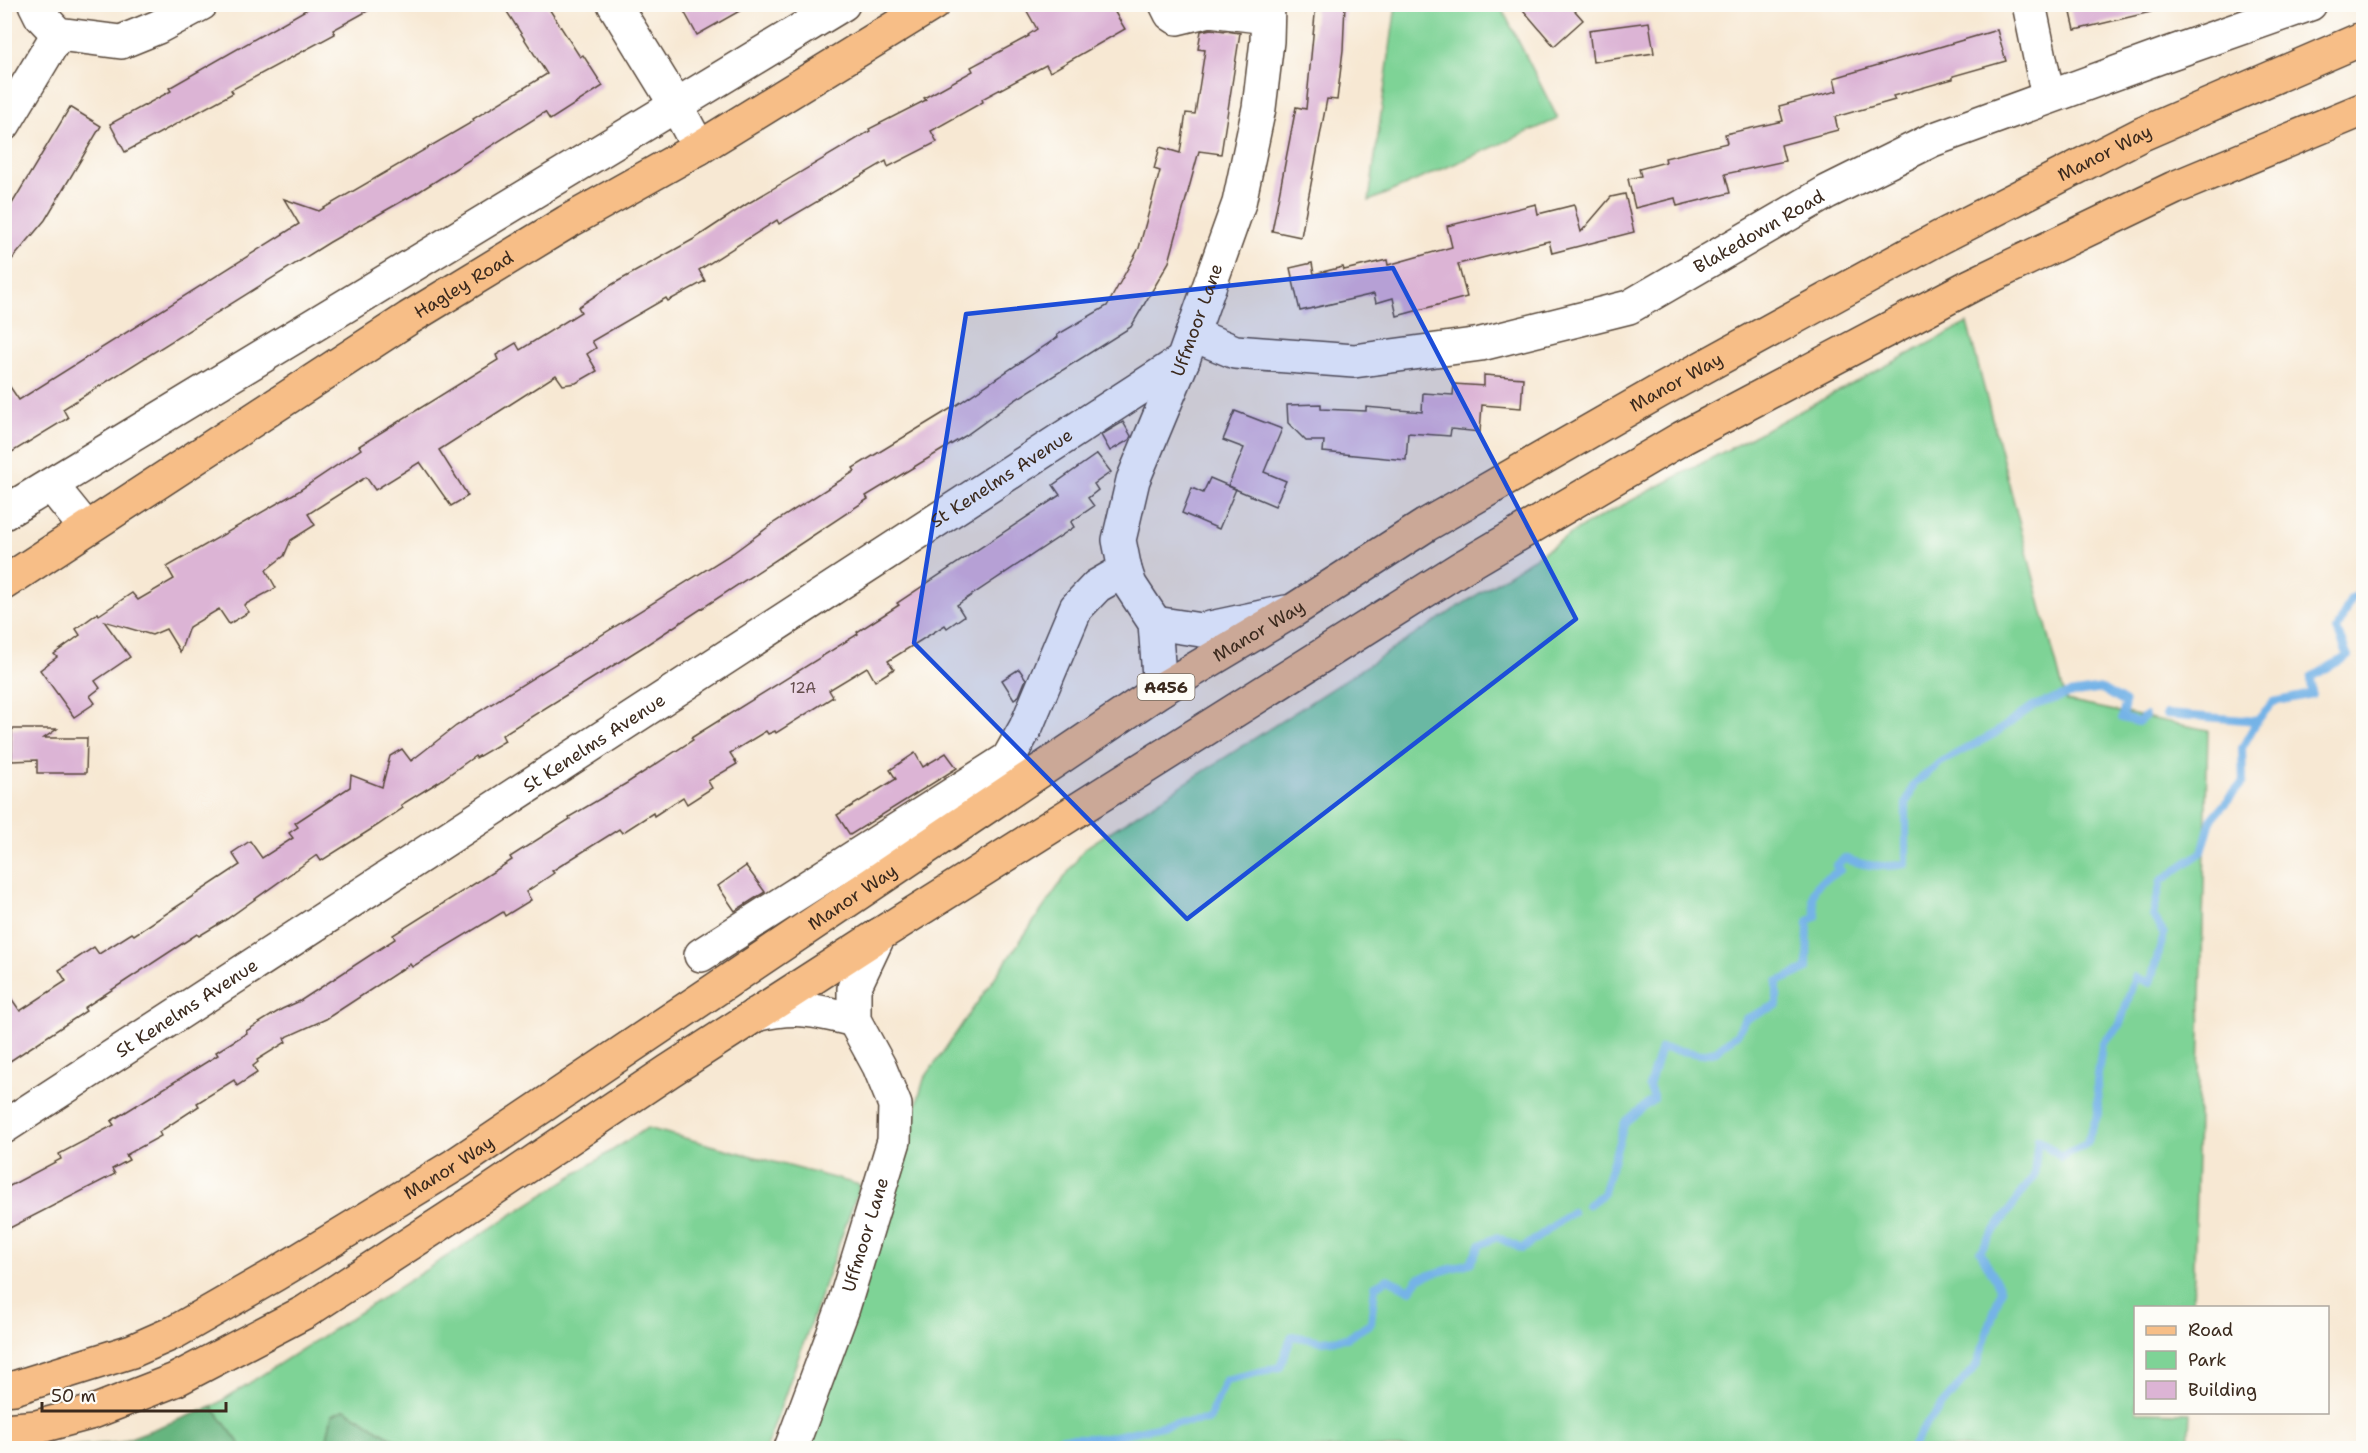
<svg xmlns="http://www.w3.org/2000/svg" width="2368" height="1453" font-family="'Shantell Sans',sans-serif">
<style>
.green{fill:#7ed396;stroke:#5c7e5a;stroke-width:1.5}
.forest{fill:#66b57f;stroke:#50704e;stroke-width:1.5}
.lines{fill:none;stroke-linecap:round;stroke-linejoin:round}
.stream{stroke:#74b3e7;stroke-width:8}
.building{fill:#dcb4d5}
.minor-casing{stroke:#574639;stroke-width:36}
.major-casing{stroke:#574639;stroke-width:36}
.highway-casing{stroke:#574639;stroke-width:36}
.minor{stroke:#fff;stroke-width:33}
.major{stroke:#f7be87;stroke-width:33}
.highway{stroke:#f7be87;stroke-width:33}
.marked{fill:#1d4ed8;fill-opacity:0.2;stroke:#1d4ed8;stroke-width:4.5;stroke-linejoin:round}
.labels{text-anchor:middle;stroke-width:6;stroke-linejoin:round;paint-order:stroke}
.number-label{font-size:15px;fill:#634c4c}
.shield{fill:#fdfcf7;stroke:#75695f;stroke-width:1.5}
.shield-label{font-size:16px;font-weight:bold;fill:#3b2a1e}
.street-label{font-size:18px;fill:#3b2a1e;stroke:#fdfcf7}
</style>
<rect width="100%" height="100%" fill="#fdfcf7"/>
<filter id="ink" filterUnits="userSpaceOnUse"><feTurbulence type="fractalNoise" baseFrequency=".0167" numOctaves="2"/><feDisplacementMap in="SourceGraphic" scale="12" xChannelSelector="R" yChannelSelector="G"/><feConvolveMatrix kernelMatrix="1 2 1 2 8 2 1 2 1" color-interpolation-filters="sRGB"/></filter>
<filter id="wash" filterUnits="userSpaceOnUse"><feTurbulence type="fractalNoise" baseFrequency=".008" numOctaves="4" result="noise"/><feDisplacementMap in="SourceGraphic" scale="24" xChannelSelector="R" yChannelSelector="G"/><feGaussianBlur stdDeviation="1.35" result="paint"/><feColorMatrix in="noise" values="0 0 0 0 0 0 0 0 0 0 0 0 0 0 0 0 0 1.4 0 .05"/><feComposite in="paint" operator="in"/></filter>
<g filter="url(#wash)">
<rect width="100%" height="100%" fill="#f7e8d3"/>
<!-- green -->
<g class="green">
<polygon points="1396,5 1500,5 1558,119 1369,201"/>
<polygon points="1967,323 2066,701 2208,730 2193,1307 2136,1308 2136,1412 2190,1413 2188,1448 803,1448 853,1320 924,1079 1085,848 1585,525"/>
<polygon points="647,1128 860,1185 766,1448 408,1448 345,1409 332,1415 325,1448 243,1448 212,1407"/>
</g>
<!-- forest -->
<g class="forest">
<polygon points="212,1407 243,1448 42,1448 117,1443"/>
<polygon points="345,1409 408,1448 325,1448 332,1415"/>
</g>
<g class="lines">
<!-- stream -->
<g class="stream">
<polyline points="2166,714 2257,721"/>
<path d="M1588 1205 1603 1194 1625 1122 1654 1099 1649 1086 1661 1048 1701 1054 1716 1051 1737 1034 1745 1019 1777 1005V982L1807 969 1808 921 1816 917C1808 885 1815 886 1840 870L1836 866 1844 858C1865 867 1884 868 1906 864V804L1914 784 1941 762 1994 734 2033 706 2069 694 2102 689 2125 703 2122 718 2138 722 2145 716"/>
<polyline points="1029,1448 1063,1438 1106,1438 1175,1423 1208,1420 1226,1380 1280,1367 1292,1336 1322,1341 1347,1338 1371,1323 1375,1286 1388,1279 1410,1290 1419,1278 1470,1263 1480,1245 1497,1237 1522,1249 1572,1212"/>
<polyline points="1911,1448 1925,1426 1977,1364 2001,1290 1980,1251 2034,1176 2038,1139 2061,1157 2086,1144 2098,1114 2097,1082 2102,1045 2120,1024 2135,977 2150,983 2164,934 2153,916 2161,881 2202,852 2211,820 2243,782 2242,748 2257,721 2273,702 2312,694 2311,677 2348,656 2337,630 2351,598 2364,594"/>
</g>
</g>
<g id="blocks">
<!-- building -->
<g class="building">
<polygon points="316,4 380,4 333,30 335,34 231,90 233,93 125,152 110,124 171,91 169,88"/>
<polygon points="502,4 546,4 580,57 583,55 603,86 550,120 545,112 420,191 330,242 63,409 68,418 4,457 4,378 19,400 299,224 284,199 319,211 474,121 473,119 547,74"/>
<polygon points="680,4 752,4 697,35"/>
<polygon points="1023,4 1110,4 1125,29 1050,72 1046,65 982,99 983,102 931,131 937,142 888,167 886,161 779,224 777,220 699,270 705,281 668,301 666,298 592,341 596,348 587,354 597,371 576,383 563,385 556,375 439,450 468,496 451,506 420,462 375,490 366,477 308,514 315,525 291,540 284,556 266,570 276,588 244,605 249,612 229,624 219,609 189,627 180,652 166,629 152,635 104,621 130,657 95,681 100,688 90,696 95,703 74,717 40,670 57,657 54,654 80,635 76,629 98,613 99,615 132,593 138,600 174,579 167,567 297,492 361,449 359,446 498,360 496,355 516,343 520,350 581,312 578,307 613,284 694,239 747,204 870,131 869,129 926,100 924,98 973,71 971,67 1029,36 1028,35 1037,29"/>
<polygon points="1316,4 1345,4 1343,50 1337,100 1327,99 1301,237 1272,231 1296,107 1306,109"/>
<polygon points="1518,4 1569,4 1583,20 1554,46"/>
<polygon points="2069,4 2151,4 2151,12 2075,30"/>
<polygon points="1649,22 1654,53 1593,62 1589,30"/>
<polygon points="1211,29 1240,33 1221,154 1199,151 1169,262 1131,327 1015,400 965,436 866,496 868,499 788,552 646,645 502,735 505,741 476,758 475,756 440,781 401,805 403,808 378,825 321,861 317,855 227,919 199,936 197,934 84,1008 86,1011 4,1065 4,988 20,1011 66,981 59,970 94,947 99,954 132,933 134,935 240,865 232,853 250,841 262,858 293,838 289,833 298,827 295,823 350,787 351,775 382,787 390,756 402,749 411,761 456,726 733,553 775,522 855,471 853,468 955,406 1058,337 1057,335 1107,306 1139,248 1160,171 1154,169 1160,147 1180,153 1186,113 1195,114 1205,50 1198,49 1201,31"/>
<polygon points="1997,30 2006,61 1953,76 1953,79 1893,96 1895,100 1835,117 1838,130 1781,145 1785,161 1725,174 1730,193 1677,206 1675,198 1635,208 1628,179 1641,176 1639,169 1666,162 1665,158 1727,143 1725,134 1783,121 1779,106 1837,91 1834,78"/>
<polygon points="70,107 101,126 45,220 4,269 4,217"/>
<polygon points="1625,194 1634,232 1552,253 1549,241 1458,264 1467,297 1397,316 1393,298 1376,303 1374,294 1300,311 1290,268 1312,263 1314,274 1343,267 1344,270 1387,260 1388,265 1452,247 1447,226 1536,204 1538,214 1574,205 1581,232 1611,197"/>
<polygon points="1484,375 1523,378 1521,408 1482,405 1480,432 1451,429 1450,436 1408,433 1406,460 1323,452 1324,441 1306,441 1288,423 1287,405 1321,404 1321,409 1366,411 1366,407 1422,412 1423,393 1453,395 1454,384 1484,386"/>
<polygon points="1235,411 1282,429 1264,472 1286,481 1275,506 1228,486 1244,448 1223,440"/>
<polygon points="1123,422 1131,436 1129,440 1110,451 1101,435"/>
<polygon points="1097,454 1111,472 1094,484 1098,490 1088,498 1094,506 1071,522 1074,527 957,605 964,616 947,628 945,625 888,661 894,669 875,681 867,667 829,690 833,697 776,733 775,731 768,734 766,731 730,753 737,764 708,781 712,788 687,804 683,797 654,816 653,813 622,833 619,829 552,871 554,873 526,892 531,900 505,916 503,912 412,967 410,964 326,1019 284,1038 286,1042 257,1060 258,1062 253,1066 257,1073 237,1086 234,1080 197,1103 199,1106 159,1132 161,1136 126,1155 129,1160 112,1169 115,1174 4,1231 4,1189 61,1159 59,1154 114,1125 111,1121 218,1055 216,1052 247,1033 246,1031 282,1009 300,1001 395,939 393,935 512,860 510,857 570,819 569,817 627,783 693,740 691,738 858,634 857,632 899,605 897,603 1060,495 1053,485"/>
<polygon points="1210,478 1236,489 1219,529 1182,513 1192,488 1203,493"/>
<polygon points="1019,669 1026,679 1019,696 1014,699 1002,680"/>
<polygon points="12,729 57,729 44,738 87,738 86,773 37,773 37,760 12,761"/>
<polygon points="915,753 923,767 946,753 957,768 850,835 837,815 896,779 890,770"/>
<polygon points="746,866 765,892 735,911 718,886"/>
</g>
</g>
</g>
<g filter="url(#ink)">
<use href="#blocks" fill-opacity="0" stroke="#574639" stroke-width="1.5"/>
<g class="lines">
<!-- minor casing -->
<g class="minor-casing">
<g id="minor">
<polyline points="35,4 41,16 58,34 121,42 158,27 201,4"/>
<polyline points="614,4 676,105 699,148"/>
<polyline points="1166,4 1171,14 1177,18 1210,10 1267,17"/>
<polyline points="2029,4 2048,97"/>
<polyline points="4,124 58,34"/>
<path id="s1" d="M1192 334 1235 352 1354 361 1481 344 1629 307 1827 192 1932 140 2168 54 2310 4"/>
<polyline points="51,485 86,528"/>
<polyline points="4,513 843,4"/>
<polyline points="1155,623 1201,630 1286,612"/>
<path id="s2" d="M1160 690 1155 623 1130 585 1125 570 1119 540 1133 480 1183 360 1239 203 1259 108 1267 41 1268 4"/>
<polyline points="701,955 1008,759 1026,727 1076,608 1097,586 1125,570"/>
<path d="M755 1015C795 1005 815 1010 854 1020"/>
<path id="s3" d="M4 1127 1183 360"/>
<path id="s4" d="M791 1448 843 1308 894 1141 895 1105 879 1066 854 1020V988L879 935"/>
</g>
</g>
<!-- major casing -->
<g class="major-casing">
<g id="major">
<path id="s5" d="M4 583 409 318 567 222 699 148 933 4"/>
</g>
</g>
<!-- highway casing -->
<g class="highway-casing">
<g id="highway">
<path id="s6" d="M4 1389 14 1388 132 1351 175 1332 276 1274 455 1165 1160 690 1294 610 1426 525 1658 392 1939 238 2142 134 2364 38"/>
<polyline points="4,1430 37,1427 93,1412 175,1380 305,1312 483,1196 669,1071 879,935 1461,568 1682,438 1970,286 2174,188 2364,109"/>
</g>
</g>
<!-- minor -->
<use href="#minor" class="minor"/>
<!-- major -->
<use href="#major" class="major"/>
<!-- highway -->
<use href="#highway" class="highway"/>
</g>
</g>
<!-- marked area -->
<path class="marked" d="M1393 268 1576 619 1187 919 914 643 966 314Z"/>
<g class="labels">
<!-- number labels -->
<g class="number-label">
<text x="803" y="693">12A</text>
</g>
<!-- shield labels -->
<rect class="shield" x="1137.5" y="674" width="57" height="26" rx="4.5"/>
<g class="shield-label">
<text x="1166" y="693">A456</text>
</g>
<!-- street labels -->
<g class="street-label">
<text dy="6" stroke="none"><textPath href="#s6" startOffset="2444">Manor Way</textPath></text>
<text dy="6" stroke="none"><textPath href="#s1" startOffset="597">Blakedown Road</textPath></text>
<text dy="6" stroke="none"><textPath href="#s5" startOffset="548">Hagley Road</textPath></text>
<text dy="6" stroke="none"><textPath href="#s2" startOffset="393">Uffmoor Lane</textPath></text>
<text dy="6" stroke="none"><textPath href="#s6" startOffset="1958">Manor Way</textPath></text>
<text dy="6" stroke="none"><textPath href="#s3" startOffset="1190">St Kenelms Avenue</textPath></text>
<text dy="6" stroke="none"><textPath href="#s6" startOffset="1472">Manor Way</textPath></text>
<text dy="6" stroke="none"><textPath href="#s3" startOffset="704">St Kenelms Avenue</textPath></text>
<text dy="6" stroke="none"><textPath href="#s6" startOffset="986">Manor Way</textPath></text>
<text dy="6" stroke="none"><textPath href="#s3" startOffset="218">St Kenelms Avenue</textPath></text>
<text dy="6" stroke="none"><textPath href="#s6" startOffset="500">Manor Way</textPath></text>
<text dy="6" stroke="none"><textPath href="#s4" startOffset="226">Uffmoor Lane</textPath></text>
</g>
</g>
<!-- margin -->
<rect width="2368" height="1453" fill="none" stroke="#fdfcf7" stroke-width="24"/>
<!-- legend -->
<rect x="2134" y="1306" width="195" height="108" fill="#fdfcf7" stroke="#afa8a0" stroke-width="1.5"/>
<rect x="2146" y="1326" width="30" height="9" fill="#f7be87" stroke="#afa8a0" stroke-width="1.5"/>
<text x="2188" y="1336" font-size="18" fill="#3b2a1e">Road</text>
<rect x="2146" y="1351" width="30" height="18" fill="#7ed396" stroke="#afa8a0" stroke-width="1.5"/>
<text x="2188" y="1366" font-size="18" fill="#3b2a1e">Park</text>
<rect x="2146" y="1381" width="30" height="18" fill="#dcb4d5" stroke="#afa8a0" stroke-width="1.5"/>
<text x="2188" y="1396" font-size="18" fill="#3b2a1e">Building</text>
<!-- scale -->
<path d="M42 1402v9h184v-9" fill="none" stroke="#3b2a1e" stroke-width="3"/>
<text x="51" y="1402" font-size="18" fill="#3b2a1e" stroke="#fdfcf7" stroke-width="4.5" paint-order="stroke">50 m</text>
</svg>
